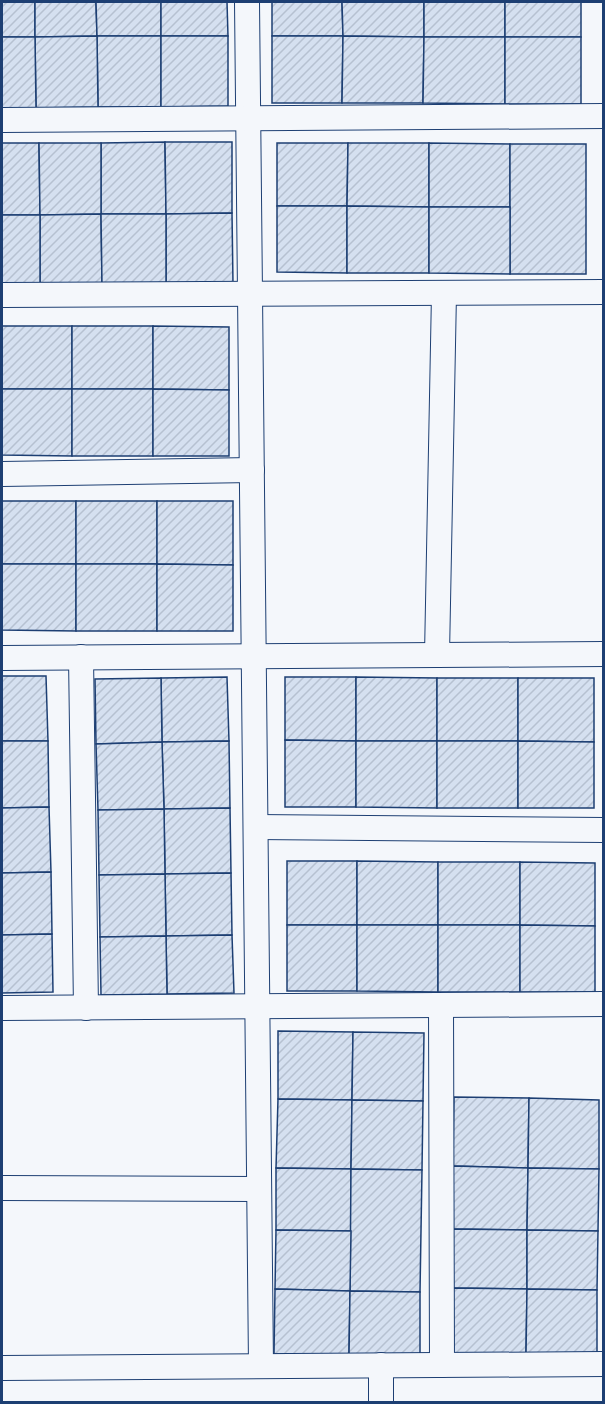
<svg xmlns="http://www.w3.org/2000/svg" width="605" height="1404" font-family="Bitter,serif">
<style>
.building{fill:url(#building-hatch);stroke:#1d3f73;stroke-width:1.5}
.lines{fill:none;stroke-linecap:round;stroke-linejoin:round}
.minor-casing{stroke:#1d3f73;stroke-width:26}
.minor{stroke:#f4f7fb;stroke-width:24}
</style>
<defs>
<pattern id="building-hatch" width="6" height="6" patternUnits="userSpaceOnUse" patternTransform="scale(1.5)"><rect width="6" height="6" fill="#d5e0f0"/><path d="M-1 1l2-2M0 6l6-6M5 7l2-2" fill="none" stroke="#b6c1d1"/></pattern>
</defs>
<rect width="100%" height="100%" fill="#f4f7fb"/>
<!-- building -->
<g class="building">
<rect x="2" y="2" width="33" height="35"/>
<polygon points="35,2 96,2 97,36 35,37"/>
<polygon points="96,2 161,2 161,36 97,36"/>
<polygon points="161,2 227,2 228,36 161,36"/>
<polygon points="272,2 342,2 343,36 272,36"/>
<polygon points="342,2 424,2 424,37 343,36"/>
<rect x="424" y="2" width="81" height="35"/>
<rect x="505" y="2" width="76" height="35"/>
<polygon points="97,36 161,36 161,107 98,107"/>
<polygon points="97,36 98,107 36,108 35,37"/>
<polygon points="161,36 228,36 228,106 161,107"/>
<polygon points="272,36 343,36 342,103 272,103"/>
<polygon points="343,36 424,37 423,103 342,103"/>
<polygon points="2,37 35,37 36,108 2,108"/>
<polygon points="424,37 505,37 505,104 423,103"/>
<rect x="505" y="37" width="76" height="67"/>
<polygon points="165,142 166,214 101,214 101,143"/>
<polygon points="165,142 232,142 232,213 166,214"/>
<polygon points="2,143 39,143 40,215 2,215"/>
<polygon points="39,143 101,143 101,214 40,215"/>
<polygon points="277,143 348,143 347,206 277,206"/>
<polygon points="348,143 429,143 429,207 347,206"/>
<polygon points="429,143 510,144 510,207 429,207"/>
<rect x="510" y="144" width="76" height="130"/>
<polygon points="277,206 347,206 347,273 277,272"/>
<polygon points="347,206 429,207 429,273 347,273"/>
<polygon points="429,207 510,207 510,274 429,273"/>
<polygon points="232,213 233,284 166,284 166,214"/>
<polygon points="101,214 102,285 40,285 40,215"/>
<polygon points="101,214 166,214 166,284 102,285"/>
<rect x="2" y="215" width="38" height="70"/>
<rect x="2" y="326" width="70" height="63"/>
<rect x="72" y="326" width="81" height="63"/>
<polygon points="153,326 229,327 229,390 153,389"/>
<polygon points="2,389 72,389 72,456 2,455"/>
<rect x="72" y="389" width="81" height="67"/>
<polygon points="153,389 229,390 229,456 153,456"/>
<rect x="2" y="501" width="74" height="63"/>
<rect x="76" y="501" width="81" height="63"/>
<polygon points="157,501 233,501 233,565 157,564"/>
<polygon points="2,564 76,564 76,631 2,630"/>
<rect x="76" y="564" width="81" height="67"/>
<polygon points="157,564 233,565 233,631 157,631"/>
<polygon points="2,676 46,676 48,741 2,741"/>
<polygon points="227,677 229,741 162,742 161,678"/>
<polygon points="285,677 356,677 356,741 285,740"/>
<polygon points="356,677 437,678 437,741 356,741"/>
<polygon points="161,678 162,742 96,744 95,679"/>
<rect x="437" y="678" width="81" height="63"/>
<polygon points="518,678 594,678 594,742 518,741"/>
<polygon points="285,740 356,741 356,807 285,807"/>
<polygon points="2,741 48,741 49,807 2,808"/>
<polygon points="229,741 230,808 164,809 162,742"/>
<polygon points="356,741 437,741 437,808 356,807"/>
<rect x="437" y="741" width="81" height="67"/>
<polygon points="518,741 594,742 594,808 518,808"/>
<polygon points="162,742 164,809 98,810 96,744"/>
<polygon points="49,807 51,872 2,873 2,808"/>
<polygon points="230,808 231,873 165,874 164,809"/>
<polygon points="164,809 165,874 99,875 98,810"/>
<rect x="287" y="861" width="70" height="64"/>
<polygon points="357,861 438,862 438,925 357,925"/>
<rect x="438" y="862" width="82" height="63"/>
<polygon points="520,862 595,863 595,926 520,925"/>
<polygon points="51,872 52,934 2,935 2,873"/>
<polygon points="231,873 232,935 166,936 165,874"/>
<polygon points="165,874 166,936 100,937 99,875"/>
<rect x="287" y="925" width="70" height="66"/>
<polygon points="357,925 438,925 438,992 357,991"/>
<rect x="438" y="925" width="82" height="67"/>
<polygon points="520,925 595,926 595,992 520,992"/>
<polygon points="52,934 53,992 2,993 2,935"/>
<polygon points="232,935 234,993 167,994 166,936"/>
<polygon points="166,936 167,994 101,995 100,937"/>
<polygon points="278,1031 353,1032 352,1100 278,1099"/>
<polygon points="353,1032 424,1033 423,1101 352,1100"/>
<polygon points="454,1097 529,1098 528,1168 453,1166"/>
<polygon points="529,1098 599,1100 599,1169 528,1168"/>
<polygon points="278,1099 352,1100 351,1169 276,1168"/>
<polygon points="352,1100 423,1101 422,1170 351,1169"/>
<polygon points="453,1166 528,1168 527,1230 452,1229"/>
<polygon points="276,1168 351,1169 351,1231 276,1230"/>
<polygon points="528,1168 599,1169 598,1231 527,1230"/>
<polygon points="351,1169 422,1170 420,1292 350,1291"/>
<polygon points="452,1229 527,1230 527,1289 452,1288"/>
<polygon points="276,1230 351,1231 350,1291 275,1289"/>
<polygon points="527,1230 598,1231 597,1290 527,1289"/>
<polygon points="452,1288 527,1289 526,1354 451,1353"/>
<polygon points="275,1289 350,1291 349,1355 274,1354"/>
<polygon points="527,1289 597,1290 597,1355 526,1354"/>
<polygon points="350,1291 420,1292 420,1356 349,1355"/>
</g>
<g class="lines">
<!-- minor casing -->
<g class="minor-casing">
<g id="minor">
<polyline points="247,2 261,1366"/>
<polyline points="2,120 604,116"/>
<polyline points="2,295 604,292"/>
<polyline points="2,474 252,470"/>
<polyline points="437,655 444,293"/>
<polyline points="81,657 86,1008"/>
<polyline points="2,658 604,654"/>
<polyline points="256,827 604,830"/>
<polyline points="441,1005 442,1365"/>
<polyline points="2,1008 604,1004"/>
<polyline points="2,1188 259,1189"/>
<polyline points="381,1365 381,1402"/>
<polyline points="2,1368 604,1364"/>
</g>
</g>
<!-- minor -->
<use href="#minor" class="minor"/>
</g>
<!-- border -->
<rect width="605" height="1404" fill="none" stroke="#1d3f73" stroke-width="6"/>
</svg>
